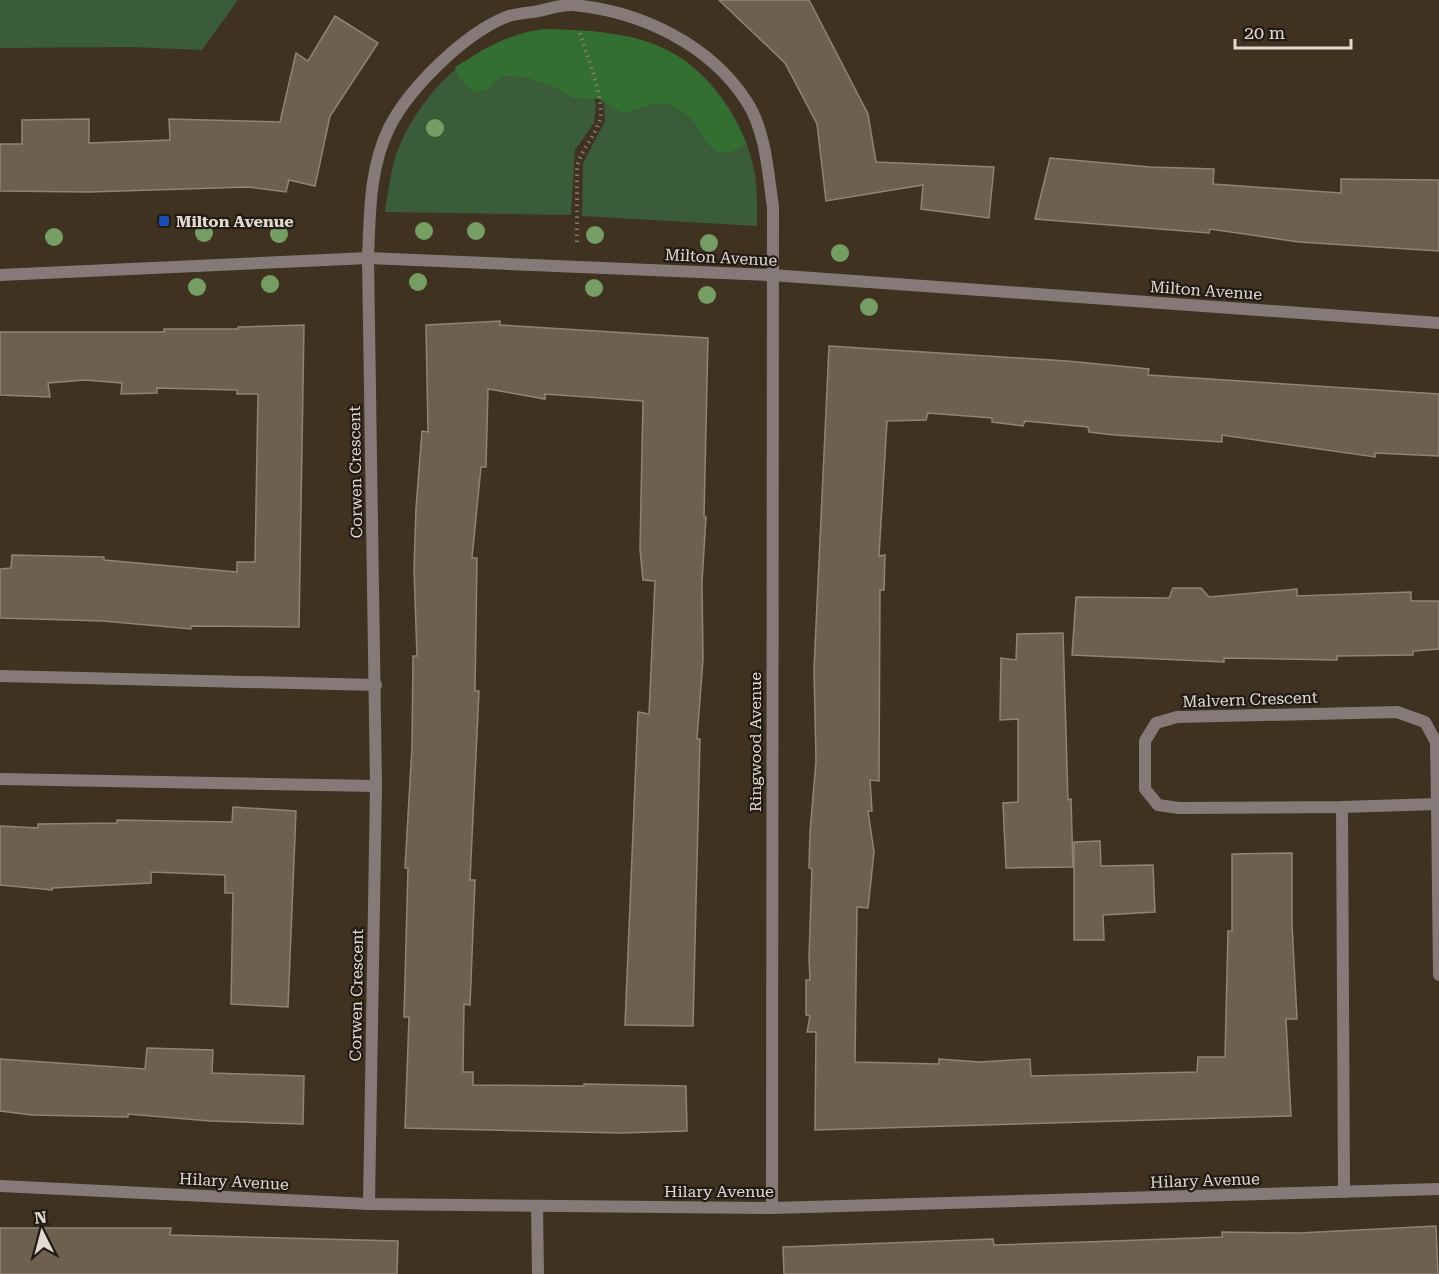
<svg xmlns="http://www.w3.org/2000/svg" width="1439" height="1274" font-family="'Roboto Serif',serif">
<style>
.green{fill:#3a5c38}
.forest{fill:#336f30}
.building{fill:#6d604e;stroke:#928470;stroke-width:1.5}
.lines{fill:none;stroke-linecap:round;stroke-linejoin:round}
.path{stroke:#867b6d;stroke-width:4;stroke-dasharray:1.5 4.5;stroke-linecap:butt}
.service{stroke:#857a77;stroke-width:12}
.minor{stroke:#857a77;stroke-width:12}
.tree{fill:#759d64}
.transit-dot{fill:#1a4fb4;stroke:#211b14;stroke-width:2}
.labels{text-anchor:middle;stroke-width:4.5;stroke-linejoin:round;paint-order:stroke}
.poi-label{font-size:16px;font-weight:bold;fill:#e2dad0;stroke:#211b14;text-anchor:start}
.street-label{font-size:16px;fill:#e2dad0;stroke:#211b14}
</style>
<rect width="100%" height="100%" fill="#3f3221"/>
<!-- green -->
<g class="green">
<polygon points="0,0 238,0 202,50 131,47 0,48"/>
<path d="M545 29 593 91 596 106 594 123 575 150 571 215 385 212C389 188 391 162 402 140 430 82 480 37 545 29Z"/>
<path d="M629 37C691 50 737 101 752 161 758 182 757 205 757 226L582 216 583 163 605 121 603 92Z"/>
</g>
<!-- forest -->
<path class="forest" d="M545 29C648 31 701 45 746 143 717 166 708 144 694 122 689 116 675 106 667 104 652 101 637 111 622 113L599 99 573 98 557 88 526 77 501 76C490 85 490 92 473 92L459 78 455 67C485 49 510 33 545 29Z"/>
<!-- building -->
<g class="building">
<polygon points="719,0 809,0 868,114 876,162 994,167 989,218 921,209 923,185 826,201 817,124 785,63"/>
<polygon points="335,16 378,43 330,116 315,186 289,180 286,192 248,187 89,192 0,191 0,144 22,144 22,120 89,119 89,143 170,140 169,119 280,122 296,53 308,61"/>
<polygon points="1050,158 1150,167 1214,169 1213,184 1341,193 1341,179 1439,180 1439,251 1299,242 1210,229 1209,233 1035,219"/>
<polygon points="500,321 500,325 708,338 704,517 706,517 702,582 703,659 697,739 700,739 693,1026 625,1025 638,712 649,714 655,581 643,580 640,549 643,401 545,394 545,399 488,389 486,467 481,467 472,558 477,558 475,691 479,691 470,880 475,880 470,1005 464,1004 463,1072 473,1072 473,1085 584,1086 584,1084 686,1086 687,1131 620,1133 405,1128 409,1017 404,1017 408,868 405,868 412,747 413,656 417,656 414,570 416,508 422,431 428,432 426,325"/>
<polygon points="304,325 299,627 191,626 191,629 103,621 0,618 0,569 11,568 12,555 104,557 104,560 237,572 237,562 255,562 258,394 237,394 237,390 157,388 157,393 121,394 122,383 85,380 48,383 50,397 0,395 0,332 164,332 164,329 238,329 238,327"/>
<polygon points="829,346 1067,361 1149,369 1148,375 1439,394 1439,456 1375,453 1375,457 1222,435 1222,442 1114,435 1089,432 1088,427 1025,421 1023,426 992,422 992,418 928,413 926,420 887,421 879,556 885,555 884,590 880,590 879,781 870,780 872,811 868,811 874,852 868,908 857,907 855,1062 939,1064 939,1059 980,1062 1030,1059 1031,1076 1197,1072 1198,1057 1225,1057 1228,931 1232,931 1232,854 1292,853 1292,924 1297,1019 1286,1019 1291,1116 815,1130 816,1032 807,1032 810,1016 806,1015 806,980 810,980 809,958 812,869 809,868 810,832 816,761 814,669"/>
<polygon points="1173,588 1201,588 1209,597 1297,589 1297,596 1411,592 1411,601 1439,601 1439,649 1413,651 1413,655 1337,656 1337,660 1224,658 1224,662 1072,655 1076,597 1169,598"/>
<polygon points="1063,633 1068,800 1071,799 1073,867 1006,868 1003,803 1018,802 1018,719 1000,720 1001,658 1016,660 1017,634"/>
<polygon points="233,807 296,811 288,1007 231,1004 233,893 225,893 225,875 151,872 151,883 52,888 52,890 0,885 0,826 38,828 38,824 117,823 117,820 232,822"/>
<polygon points="1100,841 1101,866 1153,865 1155,912 1103,915 1104,940 1074,940 1074,842"/>
<polygon points="147,1048 213,1050 212,1073 304,1076 303,1124 210,1121 128,1114 128,1117 32,1115 0,1111 0,1059 145,1069"/>
<polygon points="1436,1226 1438,1274 784,1274 783,1247 993,1239 994,1245 1085,1242 1222,1237 1222,1232 1299,1233"/>
<polygon points="0,1228 171,1228 170,1235 398,1241 397,1274 0,1274"/>
</g>
<g class="lines">
<!-- path -->
<path class="path" d="M577 242V166C582 149 595 136 600 120 605 99 586 54 580 33"/>
<!-- service -->
<polyline class="service" points="537,1206 538,1274"/>
<!-- minor -->
<g class="minor">
<polyline points="0,275 368,258 771,275 1439,323"/>
<polyline points="0,676 376,685"/>
<polyline points="0,779 376,786"/>
<polyline points="1437,804 1439,975"/>
<polyline points="1342,807 1437,804 1436,742 1425,722 1397,712 1177,717 1156,723 1145,741 1145,789 1158,805 1179,808 1342,807 1344,1192"/>
<polyline points="0,1186 369,1204 772,1208 1439,1189"/>
<path d="M369 1204 376 786 368 258C370 214 369 169 389 128 409 88 464 34 506 17 514 14 525 13 533 12 546 10 561 4 573 5 640 11 710 44 747 102 766 132 768 173 773 207L772 1208"/>
</g>
</g>
<!-- trees -->
<g class="tree">
<circle cx="435" cy="128" r="9"/>
<circle cx="424" cy="231" r="9"/>
<circle cx="476" cy="231" r="9"/>
<circle cx="204" cy="233" r="9"/>
<circle cx="279" cy="234" r="9"/>
<circle cx="595" cy="235" r="9"/>
<circle cx="54" cy="237" r="9"/>
<circle cx="709" cy="243" r="9"/>
<circle cx="840" cy="253" r="9"/>
<circle cx="418" cy="282" r="9"/>
<circle cx="270" cy="284" r="9"/>
<circle cx="197" cy="287" r="9"/>
<circle cx="594" cy="288" r="9"/>
<circle cx="707" cy="295" r="9"/>
<circle cx="869" cy="307" r="9"/>
</g>
<!-- markers -->
<rect class="transit-dot" x="158" y="215" width="12" height="12" rx="3"/>
<g class="labels">
<!-- poi labels -->
<g class="poi-label">
<text x="176" y="227">Milton Avenue</text>
</g>
<!-- street labels -->
<g class="street-label">
<text transform="translate(721 257) rotate(3)" y="6">Milton Avenue</text>
<text transform="translate(1206 290) rotate(4)" y="6">Milton Avenue</text>
<text transform="translate(355 472) rotate(-91)" y="6">Corwen Crescent</text>
<text transform="translate(1250 699) rotate(-2)" y="6">Malvern Crescent</text>
<text transform="translate(755 742) rotate(-90)" y="6">Ringwood Avenue</text>
<text transform="translate(356 995) rotate(-89)" y="6">Corwen Crescent</text>
<text transform="translate(1205 1180) rotate(-2)" y="6">Hilary Avenue</text>
<text transform="translate(234 1181) rotate(3)" y="6">Hilary Avenue</text>
<text x="719" y="1197">Hilary Avenue</text>
</g>
</g>
<!-- north arrow -->
<g transform="translate(42 1232) rotate(354)" stroke="#211b14" stroke-width="4.5" paint-order="stroke">
<path d="M0-4.5L10 22L0 15L-10 22Z" fill="#e2dad0"/>
<text y="-9" font-size="16" font-weight="bold" text-anchor="middle" fill="#e2dad0">N</text>
</g>
<!-- scale -->
<path d="M1235 39v9h116v-9" fill="none" stroke="#e2dad0" stroke-width="3"/>
<text x="1244" y="39" font-size="18" fill="#e2dad0" stroke="#211b14" stroke-width="4.5" paint-order="stroke">20 m</text>
</svg>
